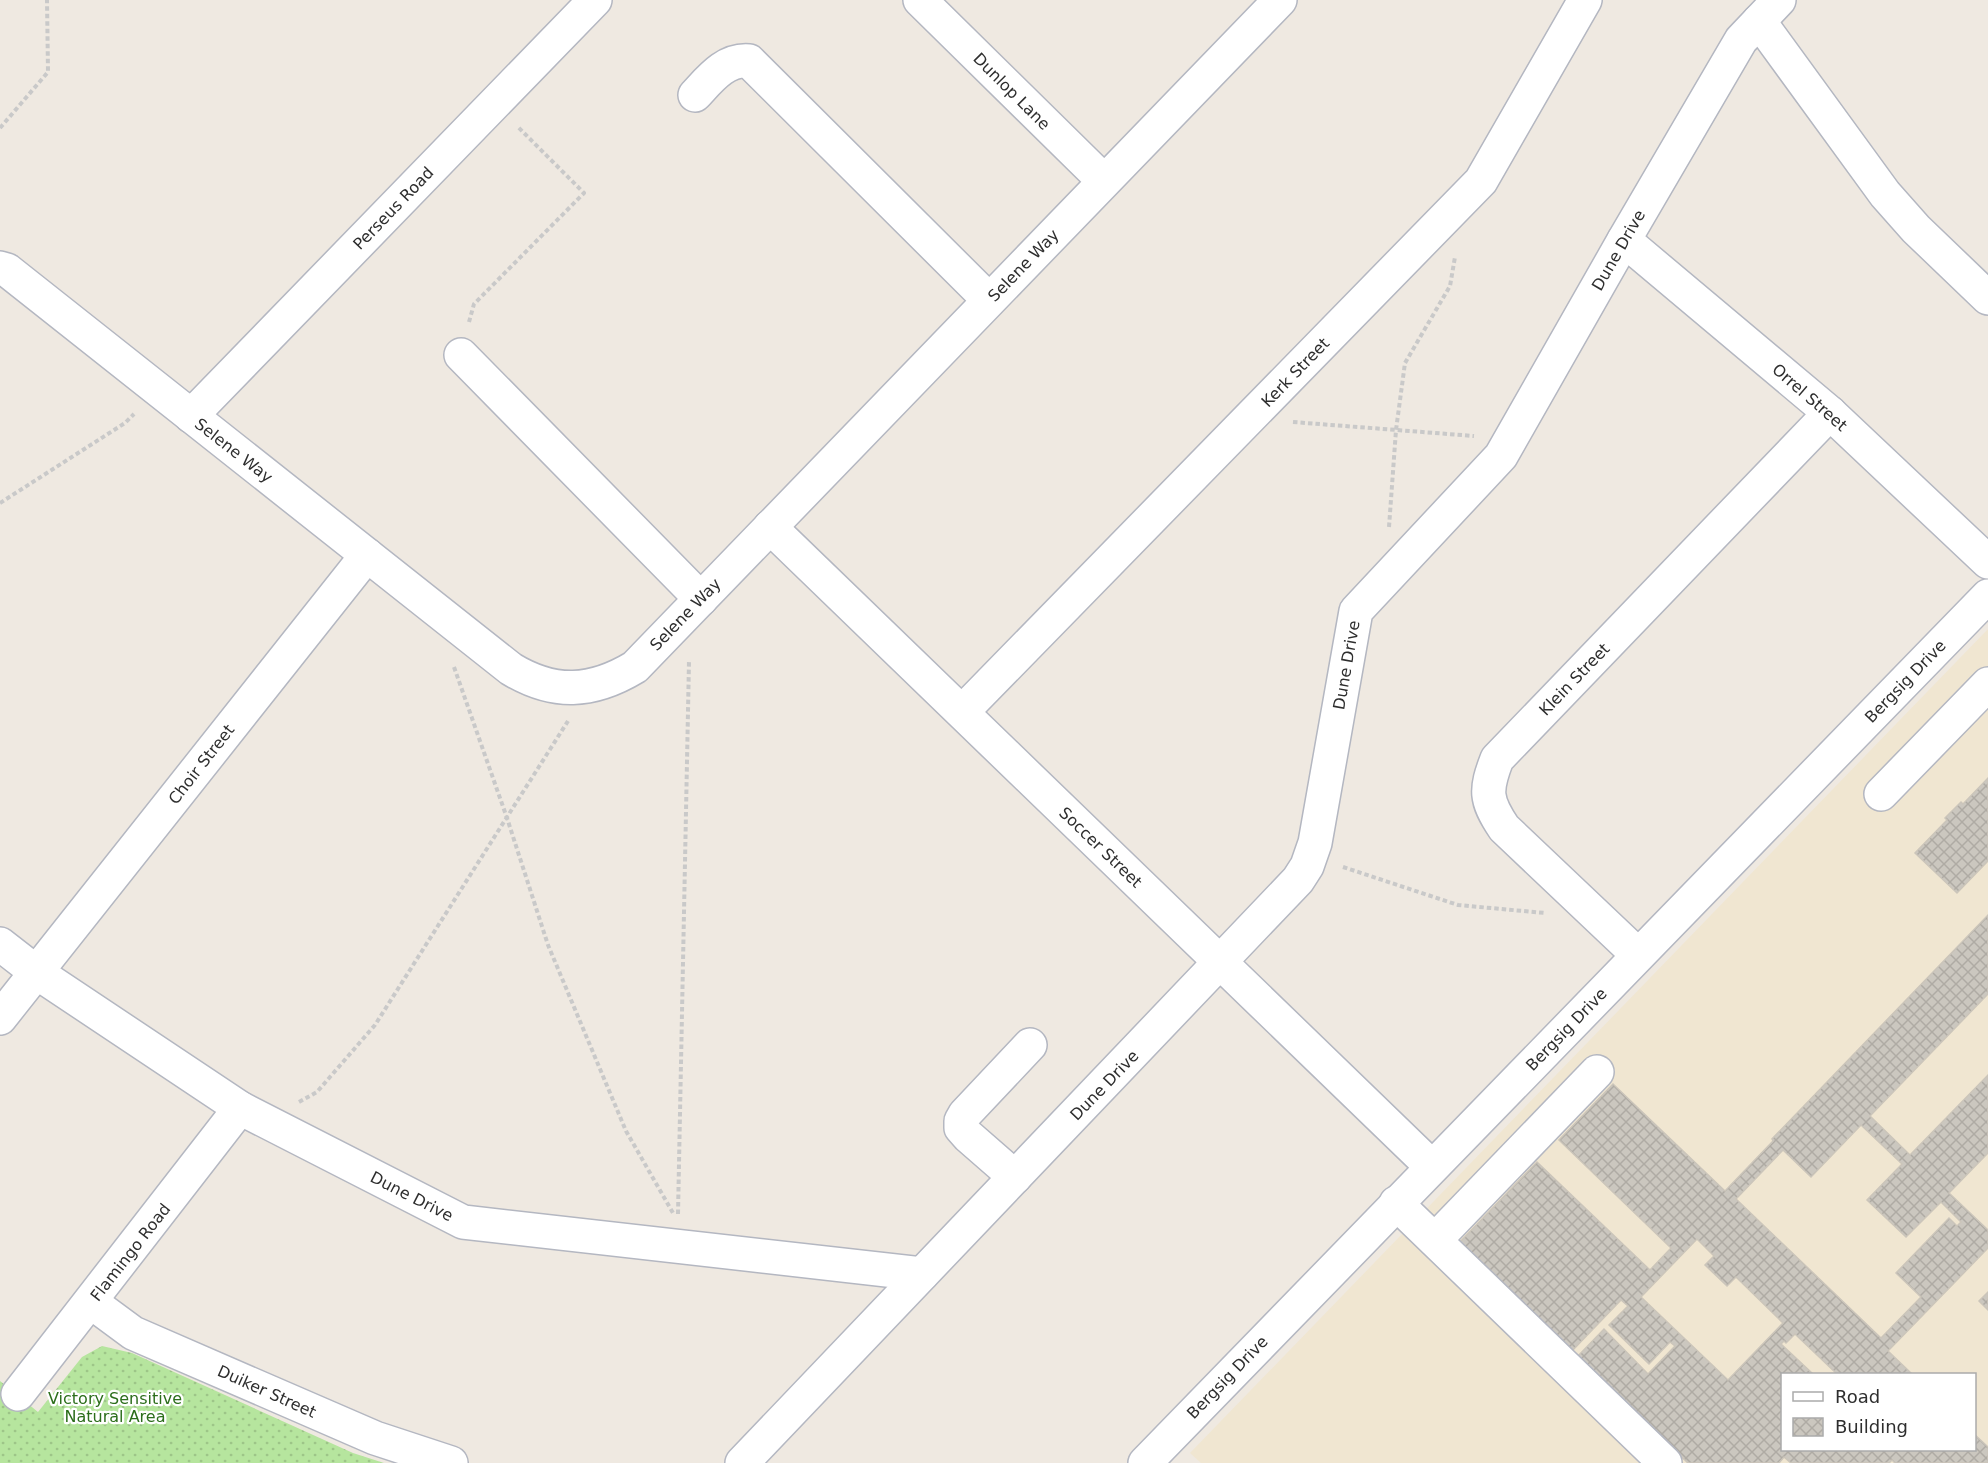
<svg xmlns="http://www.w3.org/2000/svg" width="1988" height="1463" font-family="'DejaVu Sans',sans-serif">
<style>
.education{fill:#f0e6d1;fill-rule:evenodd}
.grass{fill:url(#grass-dots)}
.building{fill:url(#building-cross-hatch);stroke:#cbc5ba;stroke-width:1.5;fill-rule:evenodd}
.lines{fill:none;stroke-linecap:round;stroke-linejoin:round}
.minor-casing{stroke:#b4b7c1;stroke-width:36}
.path{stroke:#c9c9c9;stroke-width:4;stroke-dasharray:4.5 3;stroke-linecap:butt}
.minor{stroke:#fff;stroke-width:33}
.labels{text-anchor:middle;stroke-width:4.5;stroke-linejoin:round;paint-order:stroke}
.street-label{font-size:16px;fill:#2e2e2e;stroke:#fff}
.park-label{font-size:16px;fill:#2c6e1b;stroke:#fff}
</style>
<defs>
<pattern id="grass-dots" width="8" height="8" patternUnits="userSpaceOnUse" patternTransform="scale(1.5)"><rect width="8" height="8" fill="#b6e59e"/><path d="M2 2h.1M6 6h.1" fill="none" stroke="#9dc588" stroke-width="1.8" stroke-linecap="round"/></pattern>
<pattern id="building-cross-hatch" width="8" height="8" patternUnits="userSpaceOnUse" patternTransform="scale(1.5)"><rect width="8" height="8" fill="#cbc7bf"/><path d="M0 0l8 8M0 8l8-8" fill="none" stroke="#afaba4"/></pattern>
</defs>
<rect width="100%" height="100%" fill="#efe9e1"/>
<!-- education -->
<path class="education" d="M1988 629V1463H1201L1190 1453ZM1782 1374H1974V1450H1782Z"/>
<!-- grass -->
<polygon class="grass" points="102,1346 132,1353 353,1453 384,1463 0,1463 0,1381 38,1412 82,1357"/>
<!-- building -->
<g class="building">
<polygon points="1988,778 1988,861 1957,893 1915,853 1947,820 1945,818 1961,802 1963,804"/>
<path d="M1988 915V994L1870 1116 1910 1155 1988 1075V1153L1949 1193 1988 1230V1248L1888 1351 1912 1374H1837L1795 1334 1786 1343 1784 1341 1781 1344 1813 1374H1782V1450H1974V1434L1988 1447V1463H1895L1892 1460 1889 1463H1791L1784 1457 1779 1463H1688L1623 1401 1624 1399 1578 1356 1604 1329 1648 1374 1675 1346 1670 1342 1649 1364 1609 1325 1628 1306 1621 1300 1572 1351 1459 1243 1537 1162 1650 1270 1671 1248 1559 1140 1613 1084 1725 1191 1773 1141 1772 1139ZM1861 1125 1902 1164 1867 1200 1906 1237 1941 1202 1961 1222 1957 1226 1949 1218 1896 1273 1921 1297 1881 1338 1736 1199 1783 1150 1811 1177ZM1697 1239 1714 1256 1705 1265 1727 1286 1736 1277 1783 1323 1728 1380 1641 1297Z"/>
<polygon points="1988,1292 1988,1310 1979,1301"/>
</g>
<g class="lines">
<!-- minor casing -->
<g class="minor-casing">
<g id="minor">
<polyline points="920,0 1104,181"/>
<polyline points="1759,21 1885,194 1916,229 1988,298"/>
<path d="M695 95C710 79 725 59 749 61L989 300"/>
<polyline points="1624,240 1830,413 1988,562"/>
<path d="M0 268 7 270 511 669C554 695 592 693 635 667L1280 0"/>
<polyline points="461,355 701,599"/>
<polyline points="191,416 595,0"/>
<polyline points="770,527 1432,1167"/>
<polyline points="963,711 1481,181 1585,0"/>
<polyline points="1881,794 1988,684"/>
<polyline points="0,944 36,972 240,1108 463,1222 922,1274"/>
<path d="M1638 955 1504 828C1485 800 1485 790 1497 759L1830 413"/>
<polyline points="0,1018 367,555"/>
<polyline points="1015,1177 968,1136 961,1128 961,1121 965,1114 1030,1045"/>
<polyline points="1396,1203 1665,1463"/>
<polyline points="1435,1240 1597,1072"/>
<polyline points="91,1302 133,1333 375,1438 451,1463"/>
<polyline points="18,1394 240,1108"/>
<polyline points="742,1463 1298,880 1307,866 1315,843 1356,611 1501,456 1624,240 1741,40 1779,0"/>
<polyline points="1145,1463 1988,596"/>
</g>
</g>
<!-- path -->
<g class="path">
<polyline points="0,128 48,72 47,0"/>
<polyline points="469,322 474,304 584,193 518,127"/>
<polyline points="1293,422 1474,436"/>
<polyline points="0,503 125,423 134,414"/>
<polyline points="1389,527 1396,430 1405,363 1450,286 1455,257"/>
<polyline points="454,667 507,818 548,945 626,1131 673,1213"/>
<polyline points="1343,867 1458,905 1545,913"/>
<polyline points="299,1102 317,1092 375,1025 568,721"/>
<polyline points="678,1214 689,661"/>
</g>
<!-- minor -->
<use href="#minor" class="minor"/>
</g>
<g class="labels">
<!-- street labels -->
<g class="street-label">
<text transform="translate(1012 91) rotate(45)" y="6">Dunlop Lane</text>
<text transform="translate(393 208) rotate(-46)" y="6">Perseus Road</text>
<text transform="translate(1618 250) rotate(-60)" y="6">Dune Drive</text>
<text transform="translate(1023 265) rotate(-46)" y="6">Selene Way</text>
<text transform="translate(1295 372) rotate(-46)" y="6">Kerk Street</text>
<text transform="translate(1810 397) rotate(41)" y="6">Orrel Street</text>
<text transform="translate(234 450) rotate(38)" y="6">Selene Way</text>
<text transform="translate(685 614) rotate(-46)" y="6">Selene Way</text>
<text transform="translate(1346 665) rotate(-80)" y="6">Dune Drive</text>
<text transform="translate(1574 679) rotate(-46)" y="6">Klein Street</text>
<text transform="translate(1905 681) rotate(-46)" y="6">Bergsig Drive</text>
<text transform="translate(201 764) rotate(-52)" y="6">Choir Street</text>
<text transform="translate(1101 847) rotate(44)" y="6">Soccer Street</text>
<text transform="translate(1566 1029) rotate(-46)" y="6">Bergsig Drive</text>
<text transform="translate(1104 1085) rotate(-46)" y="6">Dune Drive</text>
<text transform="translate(412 1196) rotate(27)" y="6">Dune Drive</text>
<text transform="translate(130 1252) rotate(-52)" y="6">Flamingo Road</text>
<text transform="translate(1227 1377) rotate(-46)" y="6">Bergsig Drive</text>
<text transform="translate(267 1391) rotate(24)" y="6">Duiker Street</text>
</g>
<!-- park labels -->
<g class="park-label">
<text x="115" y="1404">Victory Sensitive<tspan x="115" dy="18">Natural Area</tspan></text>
</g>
</g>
<!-- legend -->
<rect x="1781" y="1373" width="195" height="78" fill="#ffffff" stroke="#ababab" stroke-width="1.5"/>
<rect x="1793" y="1392" width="30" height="9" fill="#ffffff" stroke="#ababab" stroke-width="1.5"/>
<text x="1835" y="1403" font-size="18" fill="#2e2e2e">Road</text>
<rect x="1793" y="1418" width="30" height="18" fill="url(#building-cross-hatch)" stroke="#ababab" stroke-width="1.5"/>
<text x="1835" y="1433" font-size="18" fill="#2e2e2e">Building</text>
</svg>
